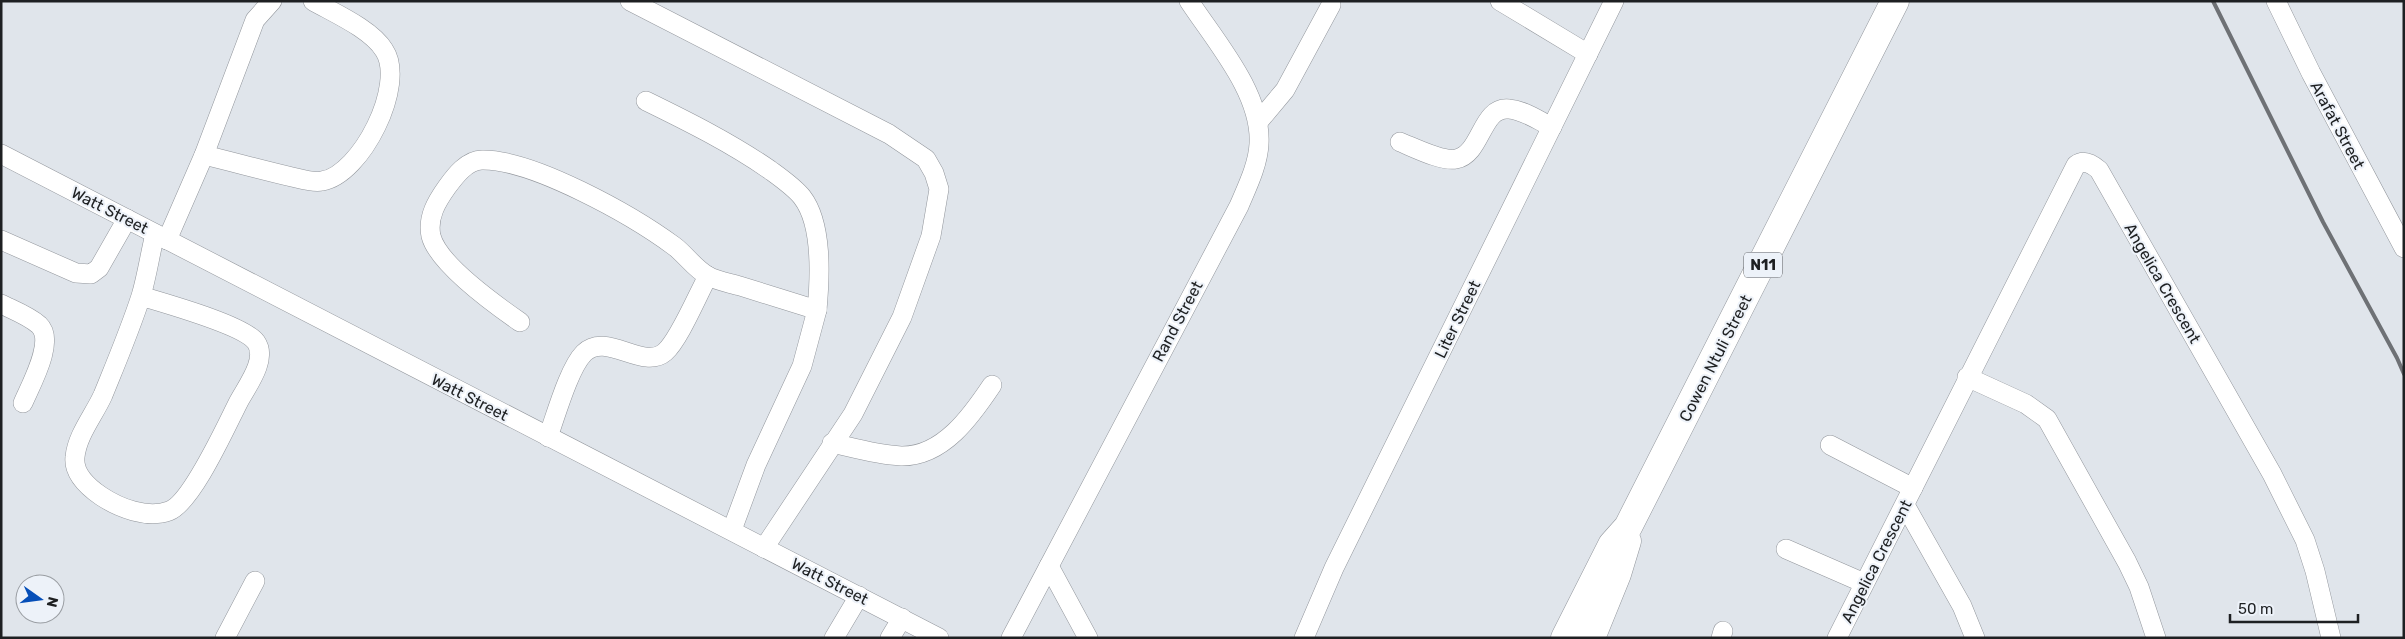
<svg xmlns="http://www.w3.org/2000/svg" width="2405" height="639" font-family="Rubik,sans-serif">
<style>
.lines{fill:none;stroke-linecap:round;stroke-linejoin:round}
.minor-casing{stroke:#92969c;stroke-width:20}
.highway-casing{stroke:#92969c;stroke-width:29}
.minor{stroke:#fff;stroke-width:19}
.highway{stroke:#fff;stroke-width:28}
.rail{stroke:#6e7175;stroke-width:4}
.labels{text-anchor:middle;stroke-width:4;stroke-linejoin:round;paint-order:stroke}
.shield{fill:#edf2f9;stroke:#5c5f62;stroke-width:1}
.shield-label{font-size:15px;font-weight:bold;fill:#1e2022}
.street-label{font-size:16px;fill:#1e2022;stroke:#edf2f9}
</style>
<rect width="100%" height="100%" fill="#e0e5eb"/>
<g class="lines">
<!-- minor casing -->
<g class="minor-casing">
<g id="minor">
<polyline points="630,1 889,134 926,159 934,173 939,189 931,236 902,317 853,414 764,548"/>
<polyline points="1500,1 1588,54"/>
<polyline points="2276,1 2311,73 2404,248"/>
<polyline points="1259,121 1285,90 1331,5"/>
<path d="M1400 142C1413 147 1442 162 1456 159 1482 154 1481 106 1509 109 1524 110 1539 121 1552 127"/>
<polyline points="1,154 939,638"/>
<path d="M204 155C233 162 262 170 292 177 301 179 313 183 322 181 361 175 407 84 384 50 371 29 334 13 313 1"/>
<polyline points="1,240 76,273 91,274 99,268 127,219"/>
<polyline points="167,240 204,155 255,20 272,1"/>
<path d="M141 296C164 303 244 325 256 342 268 359 247 386 239 401 227 424 192 503 169 511 147 519 119 508 101 496 88 487 73 474 75 457 77 435 94 415 103 395 116 363 130 330 141 296 147 276 150 254 155 234"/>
<path d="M1 304C13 310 29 316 39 325 56 341 30 386 23 403"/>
<path d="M520 322C497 306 438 264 431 236 427 217 437 201 447 187 455 176 467 160 482 160 532 159 632 215 674 246 685 254 695 269 708 276 717 281 730 283 740 286 766 294 791 302 817 310 820 278 823 224 802 197 794 187 781 178 770 170 731 143 689 122 646 101"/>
<polyline points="1967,377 2026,404 2047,419 2127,562 2139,587 2156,638"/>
<path d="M548 437C556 415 569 368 584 353 606 331 643 371 665 352 679 340 698 294 708 276"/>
<path d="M832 443C854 448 878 455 901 456 943 457 972 415 992 385"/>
<polyline points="1830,445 1913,488"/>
<polyline points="1905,505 1962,606 1975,638"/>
<polyline points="732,530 756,465 802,366 817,310"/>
<polyline points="1786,549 1864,583"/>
<polyline points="1049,566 1088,638"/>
<polyline points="225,638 255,581"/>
<polyline points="834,638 859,596"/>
<polyline points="890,638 902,618"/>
<path d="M1011 638 1239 206C1247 187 1258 165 1259 144 1262 94 1216 42 1189 1"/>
<polyline points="1304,638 1334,568 1614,1"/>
<polyline points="1721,638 1723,631"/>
<path d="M1837 638 2076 165C2084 159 2092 164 2099 170L2272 474 2305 540 2315 571 2331 638"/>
</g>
</g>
<!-- highway casing -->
<g class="highway-casing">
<g id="highway">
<polyline points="1565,638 1612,545 1628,527 1895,1"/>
<polyline points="1591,638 1617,574 1627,541"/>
</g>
</g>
<!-- minor -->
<use href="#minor" class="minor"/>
<!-- highway -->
<use href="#highway" class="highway"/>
<!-- rail -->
<polyline class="rail" points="2213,1 2323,222 2397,358 2404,374"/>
</g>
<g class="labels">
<!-- shield labels -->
<rect class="shield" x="1744" y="252.5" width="38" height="25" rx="4"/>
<g class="shield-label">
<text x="1763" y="270">N11</text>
</g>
<!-- street labels -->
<g class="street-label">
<text transform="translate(2338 125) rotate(62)" y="6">Arafat Street</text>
<text transform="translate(110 210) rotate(27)" y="6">Watt Street</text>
<text transform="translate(2163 283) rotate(60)" y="6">Angelica Crescent</text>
<text transform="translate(1457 319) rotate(-64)" y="6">Liter Street</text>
<text transform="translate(1177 321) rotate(-62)" y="6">Rand Street</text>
<text transform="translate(1715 358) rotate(-63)" y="6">Cowen Ntuli Street</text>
<text transform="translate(470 397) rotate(27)" y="6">Watt Street</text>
<text transform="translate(1876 561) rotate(-63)" y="6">Angelica Crescent</text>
<text transform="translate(830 581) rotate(27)" y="6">Watt Street</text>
</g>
</g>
<!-- border -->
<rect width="2405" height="639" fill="none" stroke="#1e2022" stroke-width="5"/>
<!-- north arrow -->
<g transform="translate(40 599) rotate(104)"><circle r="24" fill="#edf2f9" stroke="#9a9ea3"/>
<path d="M0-4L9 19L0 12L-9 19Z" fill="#054eb8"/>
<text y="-8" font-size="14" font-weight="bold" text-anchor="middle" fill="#1e2022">N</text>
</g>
<!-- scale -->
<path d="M2230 614v8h128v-8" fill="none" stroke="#1e2022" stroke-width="2.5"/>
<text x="2238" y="614" font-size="15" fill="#1e2022" stroke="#edf2f9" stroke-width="4" paint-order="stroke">50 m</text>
</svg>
